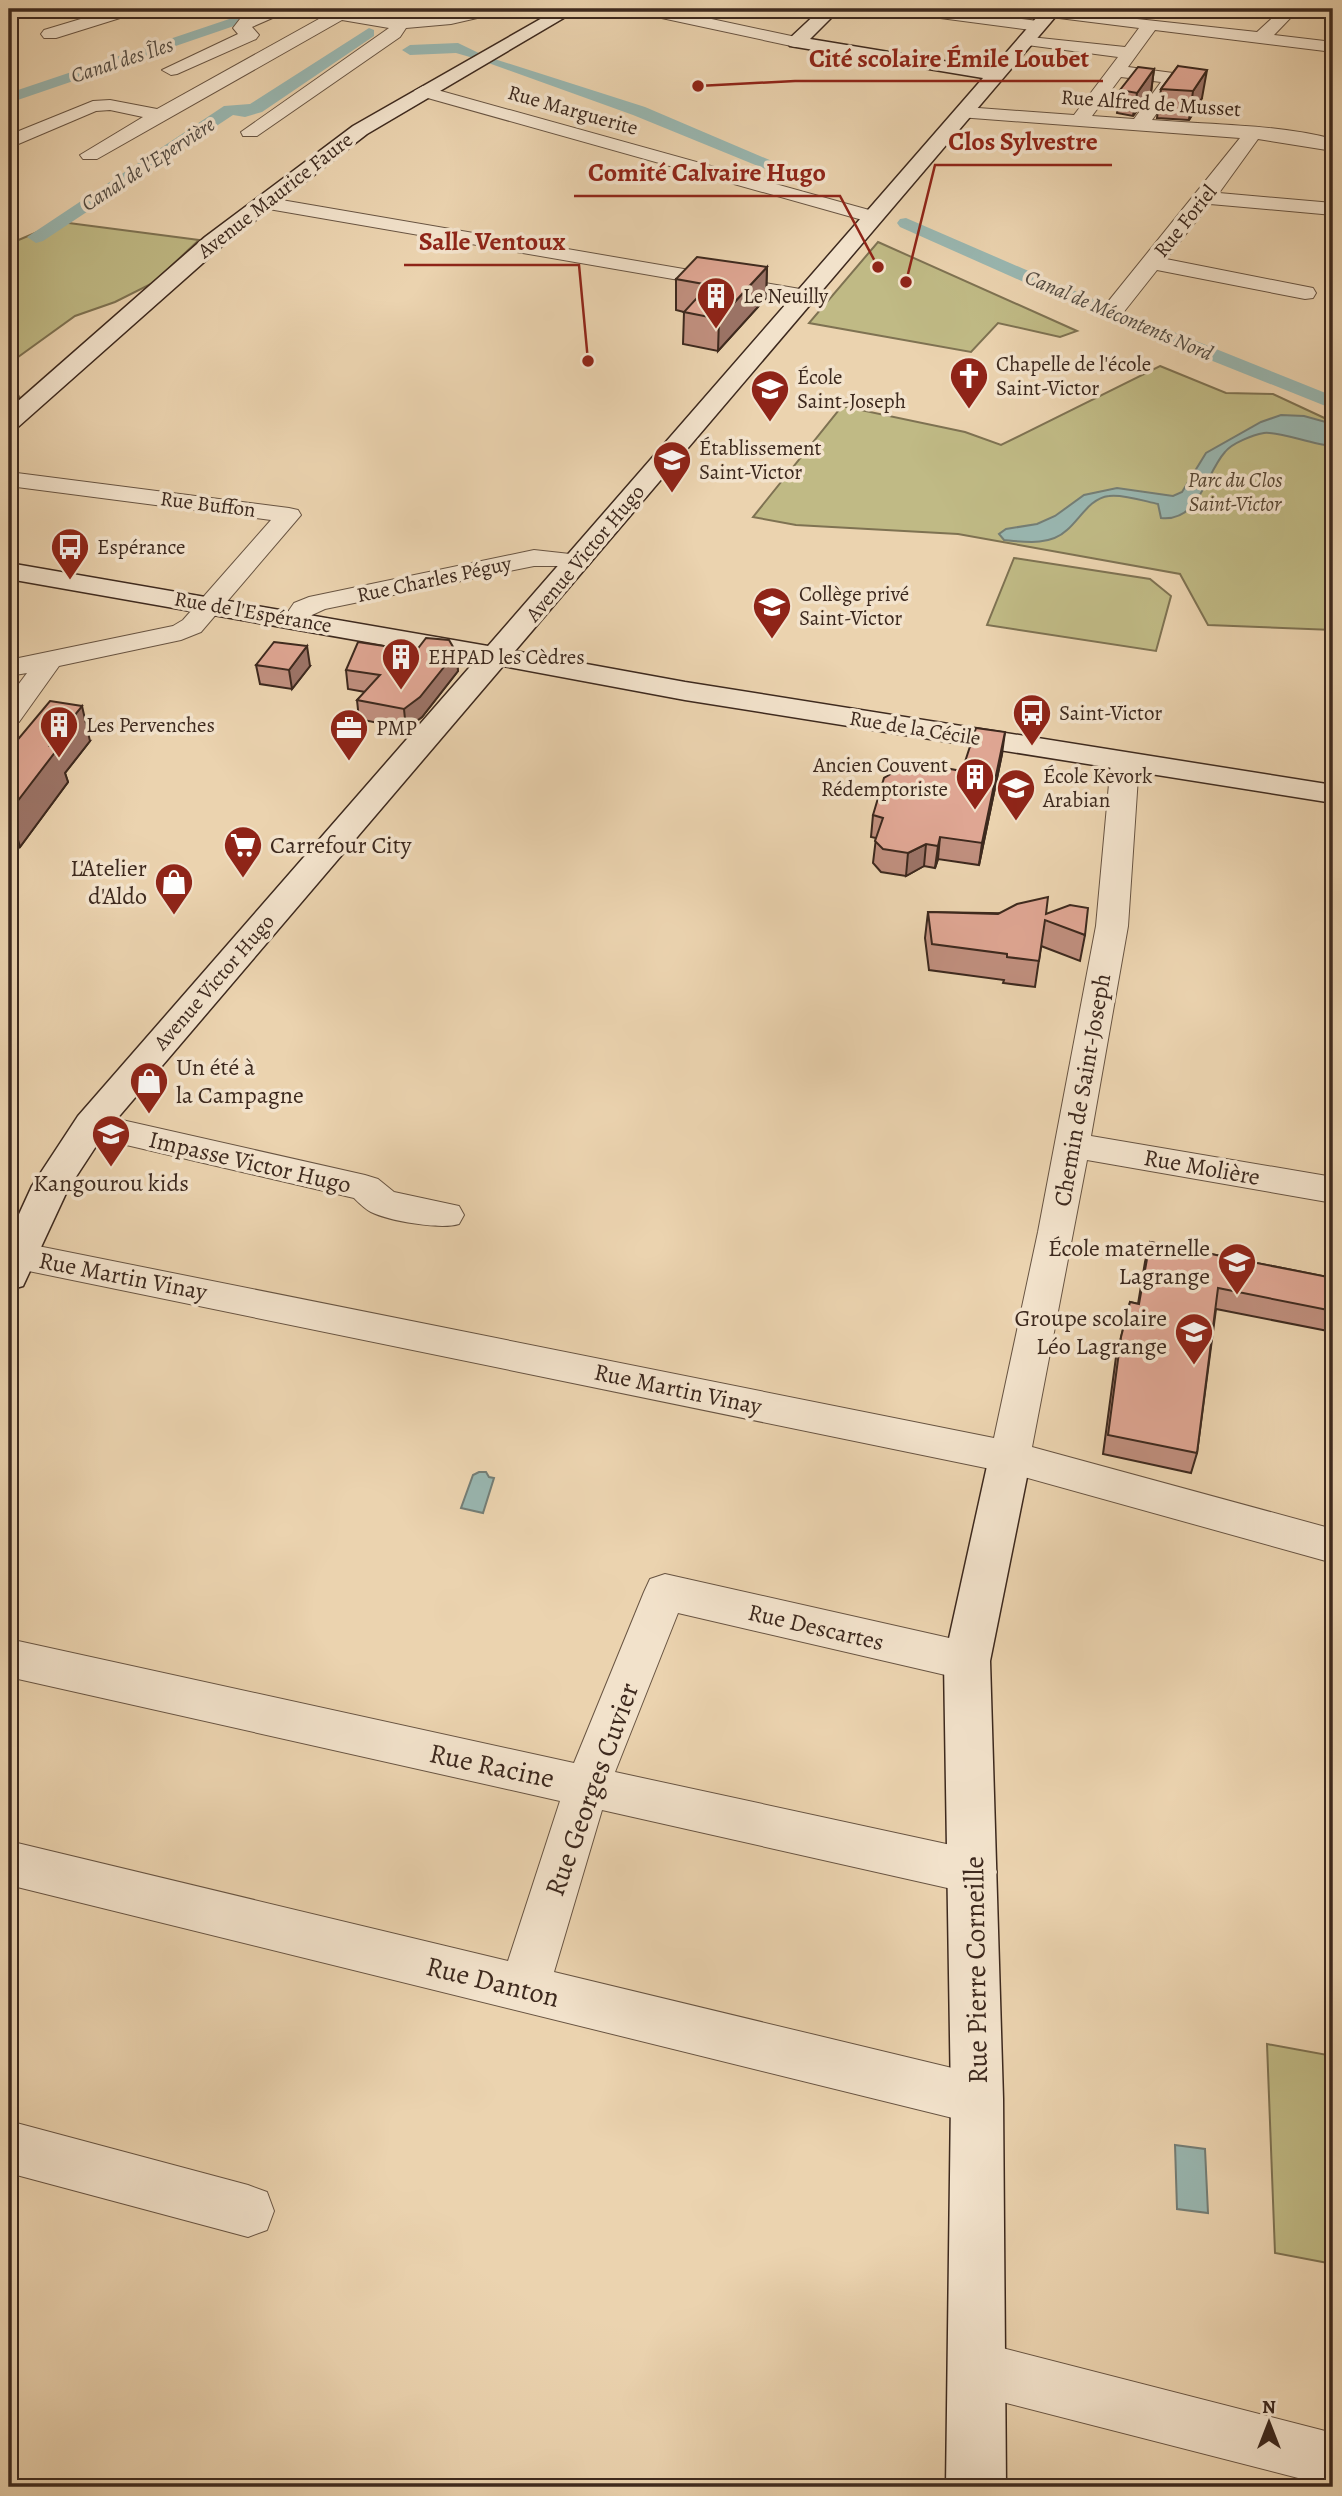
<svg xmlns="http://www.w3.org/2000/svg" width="1342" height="2496" font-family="Alegreya,serif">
<rect width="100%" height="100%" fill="#ebd3af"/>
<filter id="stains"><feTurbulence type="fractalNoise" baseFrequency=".00286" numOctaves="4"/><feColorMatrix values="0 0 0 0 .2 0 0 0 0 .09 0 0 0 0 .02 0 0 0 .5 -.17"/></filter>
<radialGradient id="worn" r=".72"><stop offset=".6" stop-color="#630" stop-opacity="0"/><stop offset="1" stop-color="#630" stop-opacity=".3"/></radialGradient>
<path fill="#c0ba85" stroke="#7e7252" stroke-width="2" d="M342,9H477C431,21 388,25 342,9Z
M61,222L199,240L153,283L115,302L75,316L14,360L11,384L22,401L9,413V244Z
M878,242L1077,331L1060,337L998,323L971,352L809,323Z
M1160,366L1226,393L1273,394L1333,422V630L1208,625L1180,574L958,534L796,525L753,517L842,406L965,432L1001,445Z
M1014,558L1150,579L1171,596L1156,651L987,625Z
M1267,2044L1333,2056V2264L1275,2253Z"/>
<path fill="#99b7b1" stroke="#747e76" stroke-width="2" d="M1281,415L1304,416L1333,424V446C1311,445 1281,431 1264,433C1253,435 1232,443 1225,452C1205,474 1200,522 1161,518L1158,504C1144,501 1123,494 1109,496C1090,498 1080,519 1067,530C1050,546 1025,542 1004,540L999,534L1006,529L1037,524L1055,516L1084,495L1117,488L1173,496L1182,492L1206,453L1261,422Z
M479,1472H486L489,1477L494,1478L483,1513L461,1508L473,1475Z
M1175,2145L1205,2149L1208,2213L1177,2209Z"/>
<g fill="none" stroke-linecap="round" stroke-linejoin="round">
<path fill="#99b7b1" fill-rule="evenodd" d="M259,9H284L9,103V93Z
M398,9H415L399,22H389L386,19Z
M369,28L374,30V36L262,112L245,117L233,115L43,241L36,243L27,237L224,106L250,104Z
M458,43L485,56L645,107L800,173L797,177H785L633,115L480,60L456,53L410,55L402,50L410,45Z
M906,218L1114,308L1333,396V409L1100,316L900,227L897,223L900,219Z"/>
<g stroke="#685442" stroke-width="2">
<path id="street" d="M114,9H138L136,13L56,38H44L41,34L44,30Z
M270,9H293L252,27L259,35L256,39L177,74L171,75L162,70L238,34L233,28L240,19Z
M317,9L409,18L474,9H501L499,13L451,24L406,28L400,37L257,136H243L241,132L389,28L342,20L97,159H83L80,155L143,117L110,110L96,111L9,148V135L93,101L110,100L157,109L326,15Z
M635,9H665L796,37L805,42L796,47L643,14Z
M902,9H946L1038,21L1046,26L1038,31L910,14Z
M1045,9L1257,32L1282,9H1299L1274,35L1333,42V52L1155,30L1128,67L1173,73L1182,78L1152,120C1212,125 1275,124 1333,139V151L1258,139L1219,193L1333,203V215L1210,204L1166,259L1313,288L1316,293L1313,298L1305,299L1157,270L1123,313H1107L1104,308L1107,303L1240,138L959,117L956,113L959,109L965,107L1074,115L1118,57L1027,45L1018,40L1021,36L1125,47L1139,28L1051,17L1045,16ZM1121,77L1161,82L1134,119L1092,116Z
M423,86L880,213L883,217L873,223L866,221L417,95L414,91Z
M264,197L806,290L817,296L806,302L257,207L254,203L257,199Z
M9,472L289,508L298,510L301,515L201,632L181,640L59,666L19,722L9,724V697L27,673L9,676V660L173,626L183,620L271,520L9,486Z
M534,550L588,556L592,561L588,566H534L325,609L312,615L305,625H287L283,619L294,603L309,597Z
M1125,753L1135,756L1139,762L1128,926L1091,1136L1333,1177V1203L1087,1160L1032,1447L1333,1529V1563L1010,1473L9,1267V1245L18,1242L994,1438L1038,1232L1096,926L1111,762L1115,756Z
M91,1113L365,1175L378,1179L394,1192L459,1206L464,1215L459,1224C441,1230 389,1221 371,1212C365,1209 359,1203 354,1198L79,1134L74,1125L79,1116Z
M665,1574L967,1642L982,1648L989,1661L982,1674L967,1680L678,1613L615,1772L974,1850L991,1857L997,1872L991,1887L974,1894L602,1810L554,1972L977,2074L995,2081L1002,2099L995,2117L977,2124L9,1885V1841L508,1961L560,1801L9,1677V1639L574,1763L644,1592L650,1579Z
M9,2121L248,2185L267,2192L274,2211L267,2230L248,2237L9,2173Z
M975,2341L1333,2433V2487L975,2395L956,2387L948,2368L956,2349Z"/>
</g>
<g stroke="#3d291e" stroke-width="3">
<path id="secondary" d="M558,9H579L367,134L221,247L18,427L9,429V409L205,237L353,126Z
M821,9H840L810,39L992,69L1044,9H1062L515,651L685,682L1333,785V803L685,700L503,666L104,1134L68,1189L23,1286L9,1290V1236L32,1186L78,1116L475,661L9,579V563L488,646L983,78L790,46L787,42L790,38Z
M1010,1440L1025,1445L1031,1457L990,1661L1003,2099L1006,2487H946L951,2099L944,1661L989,1457L995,1445Z"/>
</g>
<use href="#street" fill="#f2e2cb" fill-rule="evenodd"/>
<use href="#secondary" fill="#f2e2cb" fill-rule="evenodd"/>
</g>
<path fill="#c08f7e" stroke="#3d291e" stroke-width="2" d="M1178,66L1202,98L1189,120L1157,118L1161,89Z
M1154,69L1151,92L1133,116L1117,113L1120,90Z
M767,267L766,298L718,351L683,344L684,312L676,310V279Z
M416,651L456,652L458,671L422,717L406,729L359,719L357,700L365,692L348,689L346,670Z
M256,665L310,666L292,689L260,684Z
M90,741L65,773L68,782L20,847L9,845V750Z
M1002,754L979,865L938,859L935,868L924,866L906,876L881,872L873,863L876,838L871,837L873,815L962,771Z
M928,912L1046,914L1085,935L1080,961L1041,946L1035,987L1003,983L1004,980L929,970L925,938Z
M1150,1242L1333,1278V1332L1216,1309L1197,1453L1191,1473L1103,1454L1116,1357L1130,1302L1138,1304L1145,1262Z"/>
<path fill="#9c7467" stroke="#3d291e" stroke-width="2" d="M1154,69L1151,92L1133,116L1137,93Z
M1207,70L1202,98L1189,120L1193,91Z
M767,267L766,298L718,351L719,319Z
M307,646L310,666L292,689L289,670Z
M456,652L458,671L422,717L406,729L404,709Z
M82,706L90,741L65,773L68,782L20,847L10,811L50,746Z
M1005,732L1002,754L979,865L982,843Z
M940,837L938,859L935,868L938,846Z
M926,844L924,866L906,876L908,853Z"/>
<path fill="#dfa693" stroke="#3d291e" stroke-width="2" d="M1178,66L1207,70L1193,91L1161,89Z
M1138,67L1154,69L1137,93L1120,90Z
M697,257L767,267L719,319L684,312L709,285L676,279Z
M426,638L449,640L456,652L420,697L404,709L357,700L380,675L346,670L358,642L416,651Z
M274,642L307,646L289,670L256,665Z
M50,701L82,706L50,746L59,747L10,811H9V750Z
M976,728L1005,732L982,843L940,837L938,846L926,844L908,853L883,849L875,841L883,818L873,815L884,778L911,762L962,771Z
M1048,897L1046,914L1070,905L1088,908L1085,935L1045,920L1039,961L1007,957V954L932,944L928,912L998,914L1017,904Z
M1150,1242L1333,1278V1311L1218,1288L1197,1453L1108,1435L1121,1337L1130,1302L1139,1304Z"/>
<defs>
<g id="building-pin" transform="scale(2.0125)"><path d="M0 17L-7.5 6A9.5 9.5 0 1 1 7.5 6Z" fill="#8f2418" stroke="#f2e2cb"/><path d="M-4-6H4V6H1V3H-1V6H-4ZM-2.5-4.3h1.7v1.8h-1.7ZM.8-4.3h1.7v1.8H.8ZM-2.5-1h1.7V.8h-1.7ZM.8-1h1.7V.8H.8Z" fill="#fff"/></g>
<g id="church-pin" transform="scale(2.0125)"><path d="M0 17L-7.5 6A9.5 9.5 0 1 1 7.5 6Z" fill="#8f2418" stroke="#f2e2cb"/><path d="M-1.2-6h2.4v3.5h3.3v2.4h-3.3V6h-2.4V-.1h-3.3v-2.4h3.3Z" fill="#fff"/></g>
<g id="school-pin" transform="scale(2.0125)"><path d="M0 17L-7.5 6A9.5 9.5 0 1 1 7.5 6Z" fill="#8f2418" stroke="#f2e2cb"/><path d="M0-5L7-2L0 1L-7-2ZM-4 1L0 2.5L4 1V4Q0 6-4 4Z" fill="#fff"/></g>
<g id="bus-pin" transform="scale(2.0125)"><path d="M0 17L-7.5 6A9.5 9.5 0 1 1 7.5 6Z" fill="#8f2418" stroke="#f2e2cb"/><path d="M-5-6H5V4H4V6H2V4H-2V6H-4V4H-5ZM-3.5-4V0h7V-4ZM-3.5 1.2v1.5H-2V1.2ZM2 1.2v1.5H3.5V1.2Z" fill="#fff"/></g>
<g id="office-pin" transform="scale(2.0125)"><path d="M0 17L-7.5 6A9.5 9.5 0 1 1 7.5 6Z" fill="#8f2418" stroke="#f2e2cb"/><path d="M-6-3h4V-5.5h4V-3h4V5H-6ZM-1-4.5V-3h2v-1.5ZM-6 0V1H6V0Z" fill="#fff"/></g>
<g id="supermarket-pin" transform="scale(2.0125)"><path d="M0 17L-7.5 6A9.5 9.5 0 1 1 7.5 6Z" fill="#8f2418" stroke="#f2e2cb"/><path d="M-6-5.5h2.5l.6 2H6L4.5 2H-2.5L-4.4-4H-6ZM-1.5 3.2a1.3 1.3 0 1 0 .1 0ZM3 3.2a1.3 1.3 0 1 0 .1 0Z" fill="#fff"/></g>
<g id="shop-pin" transform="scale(2.0125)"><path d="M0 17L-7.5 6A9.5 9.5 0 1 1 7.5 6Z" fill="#8f2418" stroke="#f2e2cb"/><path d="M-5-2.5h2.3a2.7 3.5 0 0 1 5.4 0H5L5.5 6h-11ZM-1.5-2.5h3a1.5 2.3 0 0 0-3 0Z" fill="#fff"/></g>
</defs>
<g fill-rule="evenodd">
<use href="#building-pin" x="716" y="296"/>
<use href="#church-pin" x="969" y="376"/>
<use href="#school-pin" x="770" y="389"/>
<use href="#school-pin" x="672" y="460"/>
<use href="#bus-pin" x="70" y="547"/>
<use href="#school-pin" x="772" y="606"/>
<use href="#building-pin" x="401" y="657"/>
<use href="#bus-pin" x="1032" y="713"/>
<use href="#building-pin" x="59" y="725"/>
<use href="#office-pin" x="349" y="728"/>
<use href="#building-pin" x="975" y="777"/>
<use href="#school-pin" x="1016" y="788"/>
<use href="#supermarket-pin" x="243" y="845"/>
<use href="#shop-pin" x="174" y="882"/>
<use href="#shop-pin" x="149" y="1081"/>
<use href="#school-pin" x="111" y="1134"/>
<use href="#school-pin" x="1237" y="1262"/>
<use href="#school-pin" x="1194" y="1332"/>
</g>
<g text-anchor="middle" stroke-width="7" stroke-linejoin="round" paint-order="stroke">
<g font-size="21" font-style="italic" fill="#544c43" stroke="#f2e2cb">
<text transform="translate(122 60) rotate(-18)" y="7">Canal des Îles</text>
<text transform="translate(148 164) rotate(-33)" y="7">Canal de l'Epervière</text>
<text transform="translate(1119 315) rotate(23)" y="7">Canal de Mécontents Nord</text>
</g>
<g font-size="21" fill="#3d291e" stroke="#f2e2cb">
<text transform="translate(1151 103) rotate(4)" y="7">Rue Alfred de Musset</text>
<text transform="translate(573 110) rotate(16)" y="7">Rue Marguerite</text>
<text transform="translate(275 195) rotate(-38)" y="7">Avenue Maurice Faure</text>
<text transform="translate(1185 221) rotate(-51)" y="7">Rue Foriel</text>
<text transform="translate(208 504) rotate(7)" y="7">Rue Buffon</text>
<text transform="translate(585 553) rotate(-50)" y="7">Avenue Victor Hugo</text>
<text transform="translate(434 579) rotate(-12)" y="7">Rue Charles Péguy</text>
<text transform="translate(253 612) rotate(10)" y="7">Rue de l'Espérance</text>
<text transform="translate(915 728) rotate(9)" y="7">Rue de la Cécile</text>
<text transform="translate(214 982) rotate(-49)" y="7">Avenue Victor Hugo</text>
</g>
<g font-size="21" fill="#3d291e" stroke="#f2e2cb" text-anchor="start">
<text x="743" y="303">Le Neuilly</text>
<text x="996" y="371">Chapelle de l'école<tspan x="996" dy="24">Saint-Victor</tspan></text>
<text x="797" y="384">École<tspan x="797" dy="24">Saint-Joseph</tspan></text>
<text x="699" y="455">Établissement<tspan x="699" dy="24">Saint-Victor</tspan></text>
<text x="97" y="554">Espérance</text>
<text x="799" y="601">Collège privé<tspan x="799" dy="24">Saint-Victor</tspan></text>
<text x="428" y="664">EHPAD les Cèdres</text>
<text x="1059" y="720">Saint-Victor</text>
<text x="86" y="732">Les Pervenches</text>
<text x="376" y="735">PMP</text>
<text x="948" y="772" text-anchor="end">Ancien Couvent<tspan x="948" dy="24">Rédemptoriste</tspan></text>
<text x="1043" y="783">École Kevork<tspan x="1043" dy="24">Arabian</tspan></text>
</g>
<g font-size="21" font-style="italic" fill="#574633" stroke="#f2e2cb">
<text x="1235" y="487">Parc du Clos<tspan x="1235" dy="24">Saint-Victor</tspan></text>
</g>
<g font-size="24" fill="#3d291e" stroke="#f2e2cb" text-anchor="end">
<text x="270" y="853" text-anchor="start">Carrefour City</text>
<text x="147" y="876">L'Atelier<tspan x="147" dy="28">d'Aldo</tspan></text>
<text x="176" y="1075" text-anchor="start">Un été à<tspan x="176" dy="28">la Campagne</tspan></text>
<text x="111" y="1191" text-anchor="middle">Kangourou kids</text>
<text x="1210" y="1256">École maternelle<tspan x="1210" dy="28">Lagrange</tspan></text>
<text x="1167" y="1326">Groupe scolaire<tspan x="1167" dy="28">Léo Lagrange</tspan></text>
</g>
<g font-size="24" fill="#3d291e" stroke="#f2e2cb">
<text transform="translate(1082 1090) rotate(-80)" y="8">Chemin de Saint-Joseph</text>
<text transform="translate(250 1162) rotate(13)" y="8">Impasse Victor Hugo</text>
<text transform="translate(1202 1167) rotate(10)" y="8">Rue Molière</text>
<text transform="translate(123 1276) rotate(11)" y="8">Rue Martin Vinay</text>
<text transform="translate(678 1389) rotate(12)" y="8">Rue Martin Vinay</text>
<text transform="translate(816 1627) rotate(13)" y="8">Rue Descartes</text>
</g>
<g font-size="28" fill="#3d291e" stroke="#f2e2cb">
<text transform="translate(492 1765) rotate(12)" y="10">Rue Racine</text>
<text transform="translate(591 1789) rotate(-70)" y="10">Rue Georges Cuvier</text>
<text transform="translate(975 1970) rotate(-91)" y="10">Rue Pierre Corneille</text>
<text transform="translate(493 1981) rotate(14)" y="10">Rue Danton</text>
</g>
</g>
<path fill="none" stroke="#8f2418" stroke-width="2.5" d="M698 86L795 81H1103M906 282L935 165H1112M878 267L840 196H574M588 361L579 265H404"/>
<g fill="#8f2418" stroke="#f2e2cb" stroke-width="2.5">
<circle cx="698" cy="86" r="7"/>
<circle cx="906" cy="282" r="7"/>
<circle cx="878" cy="267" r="7"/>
<circle cx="588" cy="361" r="7"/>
</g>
<g font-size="26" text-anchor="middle" font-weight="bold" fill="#8f2418" stroke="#f2e2cb" stroke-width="7" stroke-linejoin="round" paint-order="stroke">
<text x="949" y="67">Cité scolaire Émile Loubet</text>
<text x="1023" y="150">Clos Sylvestre</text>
<text x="707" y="181">Comité Calvaire Hugo</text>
<text x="492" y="250">Salle Ventoux</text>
</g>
<rect width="1342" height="2496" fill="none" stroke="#ebd3af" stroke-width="35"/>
<rect x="10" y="10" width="1321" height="2475" fill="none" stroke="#3d291e" stroke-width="3.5"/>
<rect x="18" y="18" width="1307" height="2461" fill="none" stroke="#3d291e" stroke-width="2"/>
<g transform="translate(1269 2423)" stroke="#f2e2cb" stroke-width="5" paint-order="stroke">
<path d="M0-5L12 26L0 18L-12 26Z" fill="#3d291e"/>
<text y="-10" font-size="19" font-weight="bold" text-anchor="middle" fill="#3d291e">N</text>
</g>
<rect width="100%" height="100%" filter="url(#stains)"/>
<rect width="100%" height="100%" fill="url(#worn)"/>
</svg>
